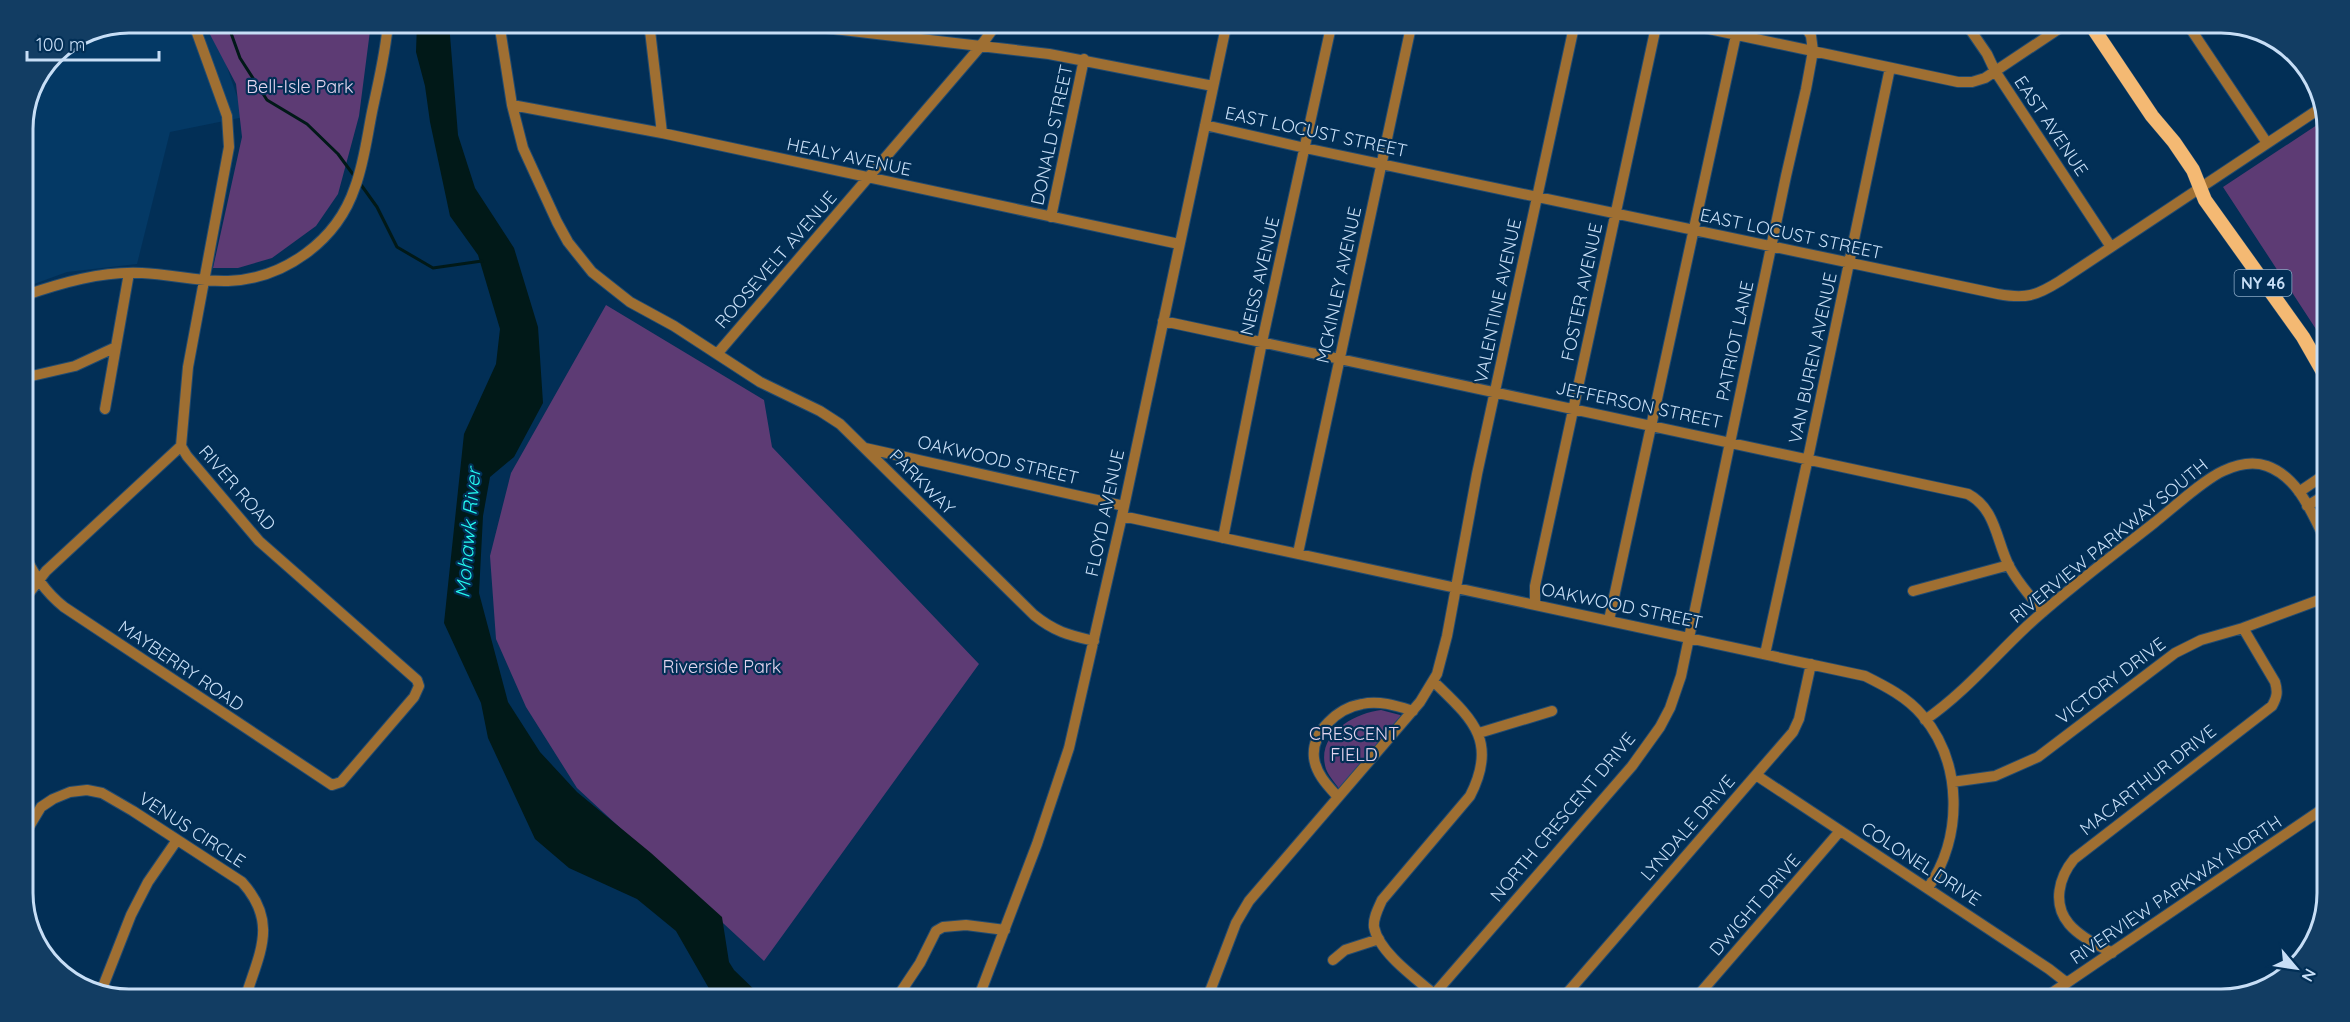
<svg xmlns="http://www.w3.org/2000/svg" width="2350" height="1022" font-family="Quicksand,sans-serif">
<rect width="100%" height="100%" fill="#022f56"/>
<path fill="#043965" d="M129,22L212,23L244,117L170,132L137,264L67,272L23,288V122L54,53L88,30Z"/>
<path fill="#5d3b74" d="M204,23H371L359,116L338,194L316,226L272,258L238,268H213L242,137L236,84Z
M2326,119L2327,122V346L2223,187Z
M606,305L764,400L772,447L979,664L764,961L577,788L526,707L496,639L490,556L511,473Z
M1381,710L1400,715L1405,719L1342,793C1337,785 1329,777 1326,769C1315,735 1354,713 1381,710Z"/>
<path fill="#011918" d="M417,23H449L458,135L475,188L514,248L538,327L543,403L514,457L490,477L483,516L479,593L508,702L540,752L577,792L651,853L722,917L729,962L734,970L764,999H715L676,931L637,899L569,868L535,839L488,738L481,703L444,623L464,434L496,364L500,329L478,255L450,216L430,122L425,86L416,52Z"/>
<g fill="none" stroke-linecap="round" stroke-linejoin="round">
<path stroke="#011918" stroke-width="3" d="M227,22L240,58L267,100L307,124L338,154L355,177
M359,182L377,207L397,247L433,268L482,261"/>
<g stroke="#224b70" stroke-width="12">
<path id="minor" d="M499,22L512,105L523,148L557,222L568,242L592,272L630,302L674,326L760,382L820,411L840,424L1034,615C1055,632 1069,635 1094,641
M649,22L662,133
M774,22L1049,54L1213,86
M1676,22L1958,82H1972L1985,78L2069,22
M1965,22L1987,54L1995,71L2111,247
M2186,22L2267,143
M512,105L662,133L1179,244
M1205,125L1305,148L1998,294C2026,299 2036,296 2060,281L2322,107
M1051,217L1084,59
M23,296C61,283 101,271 142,273C171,274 199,282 228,281C284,279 337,241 355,187C364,163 367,137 372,112C378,83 386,52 388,22
M1163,321L1968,494C1996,509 1996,540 2009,566C2018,583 2031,597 2043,612
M717,354L980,47L998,22
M23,378L75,366L116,347
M105,409L129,273
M865,448L1124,506
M2299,492L2327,473
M2307,506L2327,494
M1122,516L1865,676C1885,686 1907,697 1922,715C1963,763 1963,837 1928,888
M1223,538L1262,342L1332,22
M23,550C32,573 44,591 64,607L332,785L341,782L414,697L419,686L417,680L259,541L187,456L181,446L188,367L229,147L227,116L193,22
M1298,553L1412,22
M1913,591L2009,565
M23,601L46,571L181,446
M1535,604V586L1657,22
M1609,620L1736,35
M1765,654L1808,458L1890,68
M1433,681C1471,718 1499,740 1470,796L1382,900C1378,909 1373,918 1374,927C1379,954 1421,982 1440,999
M1925,720C1964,693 1992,659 2026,627C2066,590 2111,557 2154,523C2172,509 2203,480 2223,471C2236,465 2253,461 2267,466C2300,478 2312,515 2327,543
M1479,733L1552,711
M1756,775L2049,969L2067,983
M1952,782L1995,776L2038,757L2175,653L2201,640L2243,628L2327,597
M1338,797C1328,786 1316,774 1314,758C1311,732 1338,708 1362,704C1379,700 1397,706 1413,711
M23,837L41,807L53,799L70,792L87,790L102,793L133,811L242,882C279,923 259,953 245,999
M2112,953C2098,945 2080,937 2069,924C2052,904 2059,877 2074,859L2272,706C2277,697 2278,692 2275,682L2243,628
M1333,960L1345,950L1379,939
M100,994L131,915L148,882L177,840
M896,999L920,963L936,931L943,927L966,925L1005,930
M978,999L1037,844L1069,748L1122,516L1227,22
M1207,999L1236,923L1249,901L1420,702L1437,674L1447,636L1477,474L1575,22
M1430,999L1632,766L1660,727L1670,708L1681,676L1786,176L1806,89L1813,51L1811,36L1803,22
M1562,999L1793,732L1799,719L1811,664
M1695,999L1840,831
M1839,999L1861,995L1882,999
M2043,999L2327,806"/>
</g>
<g stroke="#224b70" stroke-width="15">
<path id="major" d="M2089,22L2152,116L2174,142L2193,170L2205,200L2303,337L2327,379"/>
</g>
<use href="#minor" stroke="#9f6f32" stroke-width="10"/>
<use href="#major" stroke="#f4b973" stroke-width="14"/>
</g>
<g text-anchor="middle" stroke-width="4.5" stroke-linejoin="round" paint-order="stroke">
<rect fill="#022f56" stroke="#8caac6" stroke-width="1.5" x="2234.5" y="270" width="57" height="26" rx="4.5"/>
<g font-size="16" font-weight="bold" fill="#c7def6">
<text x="2263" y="289">NY 46</text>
</g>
<g font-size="18" fill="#e2d4ee" stroke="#022f56">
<text x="300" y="93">Bell-Isle Park</text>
<text x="722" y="673">Riverside Park</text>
<text x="1354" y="740">CRESCENT<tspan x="1354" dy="21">FIELD</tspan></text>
</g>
<g font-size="18" fill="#c7def6" stroke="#022f56">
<text transform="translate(2051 126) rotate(56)" y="6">EAST AVENUE</text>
<text transform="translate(1316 132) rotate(12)" y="6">EAST LOCUST STREET</text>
<text transform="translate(1052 135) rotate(-78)" y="6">DONALD STREET</text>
<text transform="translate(849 157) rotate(12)" y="6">HEALY AVENUE</text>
<text transform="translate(1791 234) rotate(12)" y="6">EAST LOCUST STREET</text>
<text transform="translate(776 260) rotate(-49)" y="6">ROOSEVELT AVENUE</text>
<text transform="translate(1260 276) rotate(-77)" y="6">NEISS AVENUE</text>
<text transform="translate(1339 285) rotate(-78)" y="6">MCKINLEY AVENUE</text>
<text transform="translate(1582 292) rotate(-78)" y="6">FOSTER AVENUE</text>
<text transform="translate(1498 301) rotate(-78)" y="6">VALENTINE AVENUE</text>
<text transform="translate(1735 341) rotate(-78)" y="6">PATRIOT LANE</text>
<text transform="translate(1813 358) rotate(-78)" y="6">VAN BUREN AVENUE</text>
<text transform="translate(1639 405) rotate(12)" y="6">JEFFERSON STREET</text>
<text transform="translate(998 460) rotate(13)" y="6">OAKWOOD STREET</text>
<text transform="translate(922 482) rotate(45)" y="6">PARKWAY</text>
<text transform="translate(237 488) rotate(49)" y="6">RIVER ROAD</text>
<text transform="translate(1105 513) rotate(-78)" y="6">FLOYD AVENUE</text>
<text transform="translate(2109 541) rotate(-39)" y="6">RIVERVIEW PARKWAY SOUTH</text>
<text transform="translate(1622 606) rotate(12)" y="6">OAKWOOD STREET</text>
<text transform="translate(181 666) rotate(34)" y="6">MAYBERRY ROAD</text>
<text transform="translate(2111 681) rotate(-37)" y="6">VICTORY DRIVE</text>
<text transform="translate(2148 780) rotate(-38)" y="6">MACARTHUR DRIVE</text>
<text transform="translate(1563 817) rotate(-50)" y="6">NORTH CRESCENT DRIVE</text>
<text transform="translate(1688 828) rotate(-49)" y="6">LYNDALE DRIVE</text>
<text transform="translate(192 830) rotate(33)" y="6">VENUS CIRCLE</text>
<text transform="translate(1921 864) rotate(33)" y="6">COLONEL DRIVE</text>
<text transform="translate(2176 890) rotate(-34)" y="6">RIVERVIEW PARKWAY NORTH</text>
<text transform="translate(1755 905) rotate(-49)" y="6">DWIGHT DRIVE</text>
</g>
<g font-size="20" font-style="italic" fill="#24faf1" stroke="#022f56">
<text transform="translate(468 533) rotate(-85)" y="7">Mohawk River</text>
</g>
</g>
<path d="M0 0H2350V1022H0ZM129 33H2221A96 96 0 0 1 2317 129V893A96 96 0 0 1 2221 989H129A96 96 0 0 1 33 893V129A96 96 0 0 1 129 33Z" fill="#123d63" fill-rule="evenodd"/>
<path fill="none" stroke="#c7def6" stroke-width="3" d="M129 33H2221A96 96 0 0 1 2317 129V893A96 96 0 0 1 2221 989H129A96 96 0 0 1 33 893V129A96 96 0 0 1 129 33Z"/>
<g transform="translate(2296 968) rotate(119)" stroke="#022f56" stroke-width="4.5" paint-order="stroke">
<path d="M0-4.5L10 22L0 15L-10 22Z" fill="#c7def6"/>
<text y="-9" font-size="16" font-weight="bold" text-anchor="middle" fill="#c7def6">N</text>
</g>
<path d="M27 51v9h132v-9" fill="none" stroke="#c7def6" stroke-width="3"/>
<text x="36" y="51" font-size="18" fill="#c7def6" stroke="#022f56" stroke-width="4.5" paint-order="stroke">100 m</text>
</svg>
